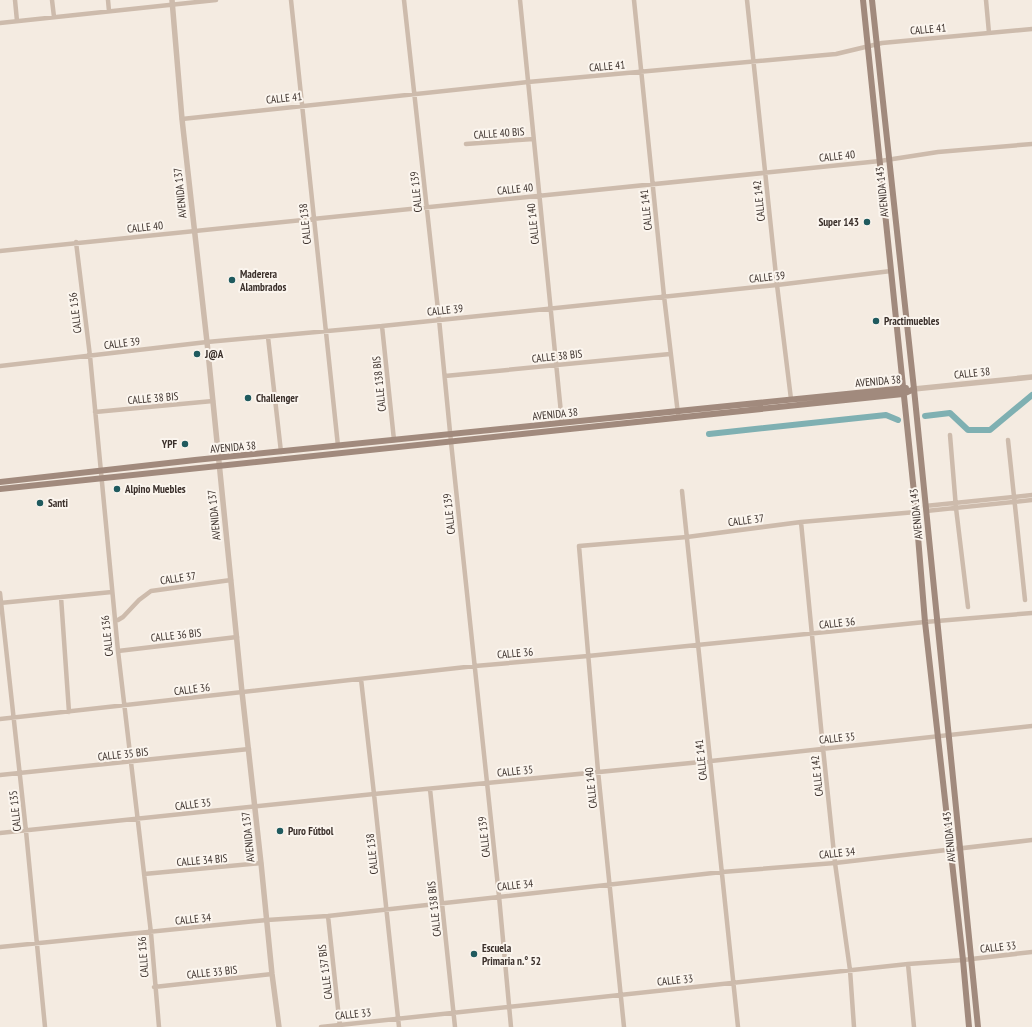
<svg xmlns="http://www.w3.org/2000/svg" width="1032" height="1027" font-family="'PT Sans Narrow',sans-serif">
<rect width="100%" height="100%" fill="#f4ebe1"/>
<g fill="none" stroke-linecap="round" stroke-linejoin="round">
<path stroke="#7fb0b2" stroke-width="6" d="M925,416L950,413L968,430H990L1032,395
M709,434L886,415L898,420"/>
<path stroke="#cdbbac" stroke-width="4.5" d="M15,0L17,21
M52,0L54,17
M108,0L109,11
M291,0L338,446
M404,0L439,319L451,442L499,896L511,1027
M520,0L562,423
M634,0L664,296L678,414
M747,0L777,285L791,399
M986,0L989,33
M0,23L216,0
M182,119L528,82L836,54L882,43L1032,29
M466,144L533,139
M76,242L90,356L118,651L151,933L159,1027
M0,251L880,161L938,152L1032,144
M382,326L394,440
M268,337L281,452
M0,366L207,342L382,326L777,285L891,271
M445,376L670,354
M95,412L213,401
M950,435L956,508L968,607
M1008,440L1025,600
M682,491L738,1027
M925,506L1032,495
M926,511L1032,500
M801,522L823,748L835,863L850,970L854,1027
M0,593L26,831L45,1027
M61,597L69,712
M0,603L112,592
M115,620H118L123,617L139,600L151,591L231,580
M118,651L237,637
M361,679L374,794L399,1027
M0,719L475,666L588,656L925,622L1032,613
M0,775L249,749
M430,789L455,1027
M0,833L374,794L711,761L1032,726
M144,874L261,863
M328,916L340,1027
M0,947L267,920L328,916L722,872L835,863L1032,840
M908,964L914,1027
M154,987L272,974
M321,1027L908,964L963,960L1032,952
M624,1027L598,771L579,546L687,537L801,522L916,512"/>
<path stroke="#cdbbac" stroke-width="5.5" d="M172,0L182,119L207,342L242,692L261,863L272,974L279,1027
M914,389L1032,377"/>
<path stroke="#a18a7d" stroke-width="6" d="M863,0L916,512L925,622L963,960L969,1027
M872,0L914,389L978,1027
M0,482L195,460L906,388
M0,489L903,394L914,389"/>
</g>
<g fill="#1f5a5e" stroke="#fbf5ee" stroke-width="1.5">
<circle cx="867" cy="222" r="4"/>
<circle cx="232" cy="280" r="4"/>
<circle cx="876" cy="321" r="4"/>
<circle cx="197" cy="354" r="4"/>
<circle cx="248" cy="398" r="4"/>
<circle cx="185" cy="444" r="4"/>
<circle cx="117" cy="489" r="4"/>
<circle cx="40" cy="503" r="4"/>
<circle cx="280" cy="831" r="4"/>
<circle cx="474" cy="954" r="4"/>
</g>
<g text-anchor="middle" stroke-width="4" stroke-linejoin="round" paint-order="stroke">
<g font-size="11" fill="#3b302b" stroke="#fbf5ee">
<text transform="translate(928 29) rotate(-5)" y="4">CALLE 41</text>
<text transform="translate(607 66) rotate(-5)" y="4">CALLE 41</text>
<text transform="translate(284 98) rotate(-6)" y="4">CALLE 41</text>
<text transform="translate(499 133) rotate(-4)" y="4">CALLE 40 BIS</text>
<text transform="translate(837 156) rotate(-6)" y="4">CALLE 40</text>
<text transform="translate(515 189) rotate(-6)" y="4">CALLE 40</text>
<text transform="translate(416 192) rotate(-96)" y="4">CALLE 139</text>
<text transform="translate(882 192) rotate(-96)" y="4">AVENIDA 143</text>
<text transform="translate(180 193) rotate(-96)" y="4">AVENIDA 137</text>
<text transform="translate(759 201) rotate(-96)" y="4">CALLE 142</text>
<text transform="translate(646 210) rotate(-96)" y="4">CALLE 141</text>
<text transform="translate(305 224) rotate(-96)" y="4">CALLE 138</text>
<text transform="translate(533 224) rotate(-96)" y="4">CALLE 140</text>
<text transform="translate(145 227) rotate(-6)" y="4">CALLE 40</text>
<text transform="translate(767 277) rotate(-6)" y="4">CALLE 39</text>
<text transform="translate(445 310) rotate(-6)" y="4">CALLE 39</text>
<text transform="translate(75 313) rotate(-97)" y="4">CALLE 136</text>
<text transform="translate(122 343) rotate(-7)" y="4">CALLE 39</text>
<text transform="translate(557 356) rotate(-6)" y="4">CALLE 38 BIS</text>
<text transform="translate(972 373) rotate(-6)" y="4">CALLE 38</text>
<text transform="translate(878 381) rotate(-5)" y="4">AVENIDA 38</text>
<text transform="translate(379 384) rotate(-96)" y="4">CALLE 138 BIS</text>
<text transform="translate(153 398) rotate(-5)" y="4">CALLE 38 BIS</text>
<text transform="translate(555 414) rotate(-6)" y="4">AVENIDA 38</text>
<text transform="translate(233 447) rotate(-5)" y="4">AVENIDA 38</text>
<text transform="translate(449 514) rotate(-96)" y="4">CALLE 139</text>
<text transform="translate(916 514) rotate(-96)" y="4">AVENIDA 143</text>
<text transform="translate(214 515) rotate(-96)" y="4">AVENIDA 137</text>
<text transform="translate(746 520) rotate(-7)" y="4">CALLE 37</text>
<text transform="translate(178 578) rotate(-8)" y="4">CALLE 37</text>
<text transform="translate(837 623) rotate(-6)" y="4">CALLE 36</text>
<text transform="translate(176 635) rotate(-6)" y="4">CALLE 36 BIS</text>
<text transform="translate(107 636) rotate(-96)" y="4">CALLE 136</text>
<text transform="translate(515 653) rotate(-5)" y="4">CALLE 36</text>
<text transform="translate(192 689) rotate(-7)" y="4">CALLE 36</text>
<text transform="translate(837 738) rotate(-6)" y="4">CALLE 35</text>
<text transform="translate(123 754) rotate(-6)" y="4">CALLE 35 BIS</text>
<text transform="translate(701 760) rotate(-96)" y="4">CALLE 141</text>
<text transform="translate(515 771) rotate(-6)" y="4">CALLE 35</text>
<text transform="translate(817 776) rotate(-96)" y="4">CALLE 142</text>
<text transform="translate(591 788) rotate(-96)" y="4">CALLE 140</text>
<text transform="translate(193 804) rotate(-7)" y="4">CALLE 35</text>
<text transform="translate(15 811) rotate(-96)" y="4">CALLE 135</text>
<text transform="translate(248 837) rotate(-96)" y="4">AVENIDA 137</text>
<text transform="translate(484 837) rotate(-96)" y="4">CALLE 139</text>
<text transform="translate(949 837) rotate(-96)" y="4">AVENIDA 143</text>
<text transform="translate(837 853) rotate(-6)" y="4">CALLE 34</text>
<text transform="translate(372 854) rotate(-96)" y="4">CALLE 138</text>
<text transform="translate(202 860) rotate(-5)" y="4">CALLE 34 BIS</text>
<text transform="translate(515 885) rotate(-6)" y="4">CALLE 34</text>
<text transform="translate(434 909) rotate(-96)" y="4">CALLE 138 BIS</text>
<text transform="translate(193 919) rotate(-6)" y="4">CALLE 34</text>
<text transform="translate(998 947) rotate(-6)" y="4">CALLE 33</text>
<text transform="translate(143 957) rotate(-94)" y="4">CALLE 136</text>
<text transform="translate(212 972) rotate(-6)" y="4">CALLE 33 BIS</text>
<text transform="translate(325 972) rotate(-97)" y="4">CALLE 137 BIS</text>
<text transform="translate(675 980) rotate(-6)" y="4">CALLE 33</text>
<text transform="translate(353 1014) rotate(-6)" y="4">CALLE 33</text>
</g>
<g font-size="11" font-weight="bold" fill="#3b302b" stroke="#fbf5ee" text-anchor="start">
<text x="859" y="226" text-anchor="end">Super 143</text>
<text x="240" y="278">Maderera<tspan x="240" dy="13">Alambrados</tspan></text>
<text x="884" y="325">Practimuebles</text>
<text x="205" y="358">J@A</text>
<text x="256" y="402">Challenger</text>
<text x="177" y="448" text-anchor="end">YPF</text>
<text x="125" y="493">Alpino Muebles</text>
<text x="48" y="507">Santi</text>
<text x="288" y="835">Puro Fútbol</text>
<text x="482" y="952">Escuela<tspan x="482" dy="13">Primaria n.° 52</tspan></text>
</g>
</g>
</svg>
